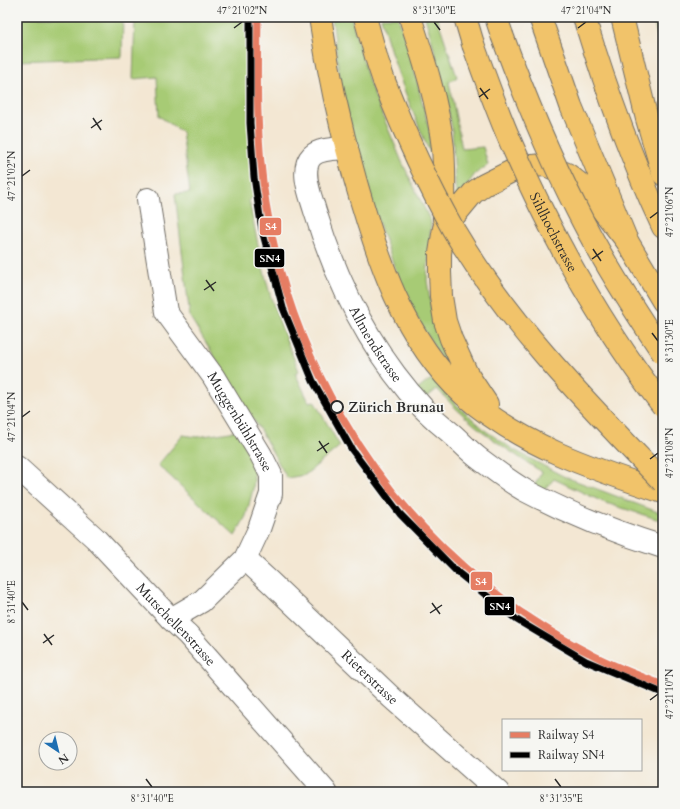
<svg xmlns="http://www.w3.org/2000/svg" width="680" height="809" font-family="Cardo,serif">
<rect width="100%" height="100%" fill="#f6f6f2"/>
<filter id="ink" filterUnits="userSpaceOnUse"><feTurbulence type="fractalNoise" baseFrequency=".025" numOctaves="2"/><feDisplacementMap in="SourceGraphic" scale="8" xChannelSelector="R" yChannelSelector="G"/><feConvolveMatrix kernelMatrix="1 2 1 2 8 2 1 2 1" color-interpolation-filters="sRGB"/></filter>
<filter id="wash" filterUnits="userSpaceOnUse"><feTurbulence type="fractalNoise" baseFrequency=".012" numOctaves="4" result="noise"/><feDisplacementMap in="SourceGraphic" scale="16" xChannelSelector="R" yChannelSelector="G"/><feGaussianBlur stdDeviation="0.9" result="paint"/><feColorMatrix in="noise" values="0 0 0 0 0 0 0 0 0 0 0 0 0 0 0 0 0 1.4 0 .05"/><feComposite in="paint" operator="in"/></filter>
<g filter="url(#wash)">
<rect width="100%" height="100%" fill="#f3e7d3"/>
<path fill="#a7cb75" stroke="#697b50" d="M17,17H123L122,57L17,61Z
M135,17H250L249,128L252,188L254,198L249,200C255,229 260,258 268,287C276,316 288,344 299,371L295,373L309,402L314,401L340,446L305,475L287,478L263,435L190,317L175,194L190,193L182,132L159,116L157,77L133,79Z
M332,17H351L370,85L402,162L431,222L427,280L433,321L446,357L442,360L406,299L377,218L342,95Z
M381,17H398L411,57L430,133V153C411,108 393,65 381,17Z
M425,17H437L457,77L449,82L462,149L483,147L488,165L475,174L457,199L456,198L452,128L439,66Z
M653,17H663V63V62Z
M433,379L457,405L486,431L514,450L563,476L663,514V521L603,502L554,479L544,490L534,486L542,472C514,454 485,436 461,413C453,406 445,397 437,389L425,399L416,391L428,381Z
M237,431L253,457L254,480L253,489L246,516L235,536L158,465L183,435L197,437Z"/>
</g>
<g filter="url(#ink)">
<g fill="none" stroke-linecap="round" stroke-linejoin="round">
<g stroke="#716d66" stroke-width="24">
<g id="minor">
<path id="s1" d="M347,148C336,149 320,148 312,156C299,169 311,197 315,211C337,283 371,352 423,408C432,417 442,426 452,434C462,443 471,453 481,460C495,470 511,483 526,491C568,513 618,533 663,547"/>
<path id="s2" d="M148,199L166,312L213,376L261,455L271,475V494L259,529L245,559L202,601L171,619"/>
<path id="s3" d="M245,559L269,581L392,698L498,792"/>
</g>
</g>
<g stroke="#716d66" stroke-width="24">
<g id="tertiary">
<path id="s4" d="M17,467L95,538L171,619L188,635L326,792"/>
</g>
</g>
<g stroke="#716d66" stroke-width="24">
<path id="primary" d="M320,17C328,72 340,126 355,179C377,257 403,339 464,395C520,445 593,469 663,492
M622,17L647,119L663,174
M487,404L467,374L451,339L445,321L441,296L440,272V253L444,228L473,193L484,185L520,167L545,165L567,174L586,189L627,241L663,301"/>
</g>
<g stroke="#716d66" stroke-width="24">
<path id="motorway" d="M365,17L377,60L384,81
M410,17C424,60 438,103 443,148C445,172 444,196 444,219
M465,17L473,44
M496,17L502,35
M540,17L571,106L627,241
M584,17C606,89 631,159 663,227"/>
</g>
<use href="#minor" stroke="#fff" stroke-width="22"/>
<use href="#tertiary" stroke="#fff" stroke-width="22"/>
<use href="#primary" stroke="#f1c36a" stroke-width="22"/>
<use href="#motorway" stroke="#f1c36a" stroke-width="22"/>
<g stroke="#716d66" stroke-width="24" stroke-linecap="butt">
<g id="motorway-bridge">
<path d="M502,35C524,95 548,153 577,210C602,260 632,307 663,353"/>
<path id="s5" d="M473,44C486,80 499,117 515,152C554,241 604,329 663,406"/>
<path d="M384,81C404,132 426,181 453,229C509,324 587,403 663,482"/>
</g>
</g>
<use href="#motorway-bridge" stroke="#f1c36a" stroke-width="22"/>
<g stroke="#f6f6f2" stroke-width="10">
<path id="rail-1" d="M258,17C257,79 256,141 266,203C289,352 369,492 487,586C499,595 511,606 524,614C545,628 567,642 589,653C613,666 639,675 663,685"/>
</g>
<g stroke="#f6f6f2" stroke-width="10">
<path id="rail-2" d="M250,17V123L254,177L262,230L283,308L313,381L352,450L400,514L456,571L517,620L586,661L660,692"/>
</g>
<use href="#rail-1" stroke="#e67d63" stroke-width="7"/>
<use href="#rail-2" stroke="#000" stroke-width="7"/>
</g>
</g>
<path fill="none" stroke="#2b2b2b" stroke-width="1.5" d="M434,22L440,30M234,28L242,22M578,28L586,22M480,88L488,99M479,97L490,89M93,118L101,130M91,128L102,120M22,176L30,170M650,218L658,212M593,249L601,261M592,259L603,251M206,280L214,291M204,290L216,282M652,333L658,341M22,417L30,411M319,441L327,453M317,451L329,443M650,459L658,453M22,602L28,610M432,603L440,614M430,613L442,605M44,634L52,645M43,643L54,635M650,700L658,694M146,779L152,787M555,779L561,787"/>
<circle fill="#f6f6f2" stroke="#2b2b2b" stroke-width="2" cx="337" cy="407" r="6"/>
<g text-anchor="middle" stroke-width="3.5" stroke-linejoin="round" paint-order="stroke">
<g font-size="14" fill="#2b2b2b" stroke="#f6f6f2">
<text dy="5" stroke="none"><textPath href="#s5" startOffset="205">Sihlhochstrasse</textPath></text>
<text dy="5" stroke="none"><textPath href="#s1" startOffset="241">Allmendstrasse</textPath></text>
<text dy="5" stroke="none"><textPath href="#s2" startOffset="247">Muggenbühlstrasse</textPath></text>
<text dy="5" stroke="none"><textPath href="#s4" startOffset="224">Mutschellenstrasse</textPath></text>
<text dy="5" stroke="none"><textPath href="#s3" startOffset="172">Rieterstrasse</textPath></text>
</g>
<g font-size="14" font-weight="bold" fill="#2b2b2b" stroke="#f6f6f2" text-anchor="start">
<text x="348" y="412">Zürich Brunau</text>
</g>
</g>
<g stroke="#f6f6f2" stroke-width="1.5">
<rect x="259" y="217" width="23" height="19" rx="4" fill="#e67d63"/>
<rect x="254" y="248" width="31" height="20" rx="4" fill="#000"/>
<rect x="470" y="571" width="23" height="20" rx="4" fill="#e67d63"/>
<rect x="484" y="596" width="31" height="20" rx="4" fill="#000"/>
</g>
<g font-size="11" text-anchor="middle" font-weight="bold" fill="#fff">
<text x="271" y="230">S4</text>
<text x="270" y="262">SN4</text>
<text x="481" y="585">S4</text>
<text x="500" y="610">SN4</text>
</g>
<rect width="680" height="809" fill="none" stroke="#f6f6f2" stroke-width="44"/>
<rect x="502" y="719" width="140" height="52" fill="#f6f6f2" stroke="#a5a5a2"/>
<rect x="510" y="732" width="20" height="6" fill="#e67d63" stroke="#a5a5a2"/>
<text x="538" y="739" font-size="12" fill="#2b2b2b">Railway S4</text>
<rect x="510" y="752" width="20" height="6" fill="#000000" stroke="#a5a5a2"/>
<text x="538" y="759" font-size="12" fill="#2b2b2b">Railway SN4</text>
<g transform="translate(58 751) rotate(145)"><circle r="19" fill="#f6f6f2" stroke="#a5a5a2"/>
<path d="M0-3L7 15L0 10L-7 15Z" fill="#1f6fb2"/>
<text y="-6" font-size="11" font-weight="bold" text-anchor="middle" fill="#2b2b2b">N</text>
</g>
<rect x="22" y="22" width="636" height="765" fill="none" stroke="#2b2b2b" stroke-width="1.5"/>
<g font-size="10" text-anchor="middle" fill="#2b2b2b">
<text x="242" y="14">47°21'02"N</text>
<text x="434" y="14">8°31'30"E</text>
<text x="586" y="14">47°21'04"N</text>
<text transform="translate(11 176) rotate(-90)" y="4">47°21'02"N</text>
<text transform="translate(669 212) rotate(-90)" y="4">47°21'06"N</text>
<text transform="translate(669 341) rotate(-90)" y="4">8°31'30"E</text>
<text transform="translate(11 417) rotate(-90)" y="4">47°21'04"N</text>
<text transform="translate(669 453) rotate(-90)" y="4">47°21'08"N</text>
<text transform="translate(11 602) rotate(-90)" y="4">8°31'40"E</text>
<text transform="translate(669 694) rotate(-90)" y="4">47°21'10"N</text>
<text x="152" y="802">8°31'40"E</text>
<text x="561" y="802">8°31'35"E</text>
</g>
</svg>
